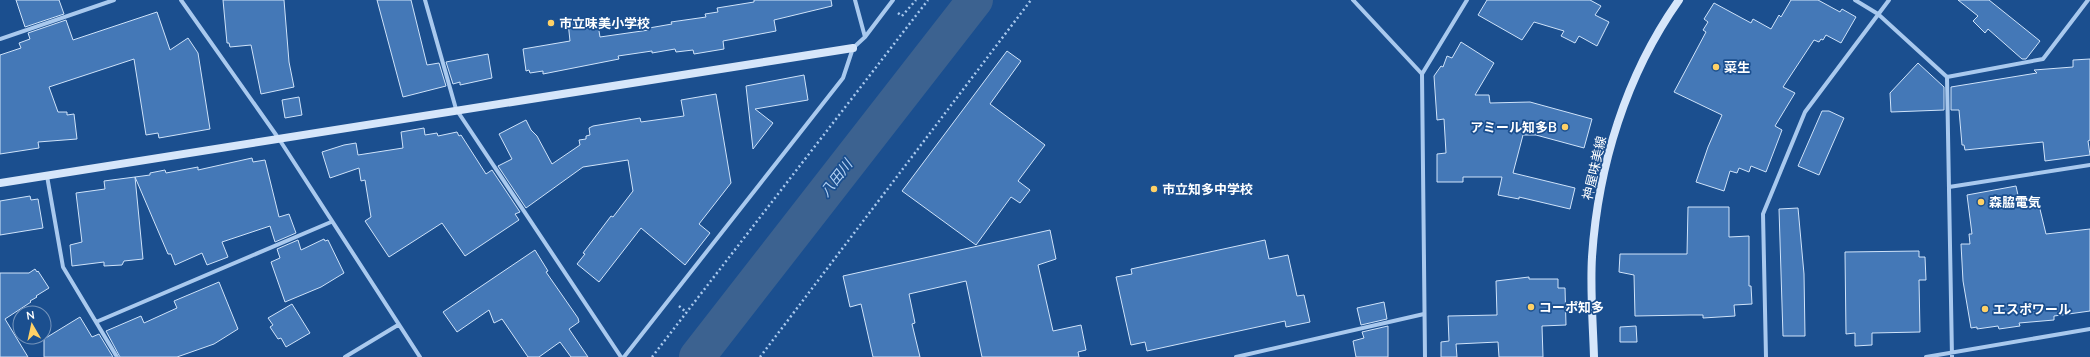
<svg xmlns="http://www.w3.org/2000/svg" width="2090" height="357" font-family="'Nunito Sans','Noto Sans JP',sans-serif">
<rect width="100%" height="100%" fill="#1b4f8f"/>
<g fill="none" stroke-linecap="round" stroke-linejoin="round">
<path stroke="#3c6290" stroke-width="36" d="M697,357L975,0"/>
</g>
<path fill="#4478b7" stroke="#cfe3fa" d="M16,0H59L64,14L25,27Z
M223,0H284L289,62L294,87L261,94L251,45L230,47L229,43H227Z
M377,0H411L427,65L439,63L446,86L403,97Z
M754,0H831L832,6L774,20L776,31L723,41L724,49L694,54L693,50L676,52L675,49L652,53V51L618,56L619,59L543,74V71L530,73L529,70L526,71L523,49L570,41L568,22L597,19L600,37L649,30V28L672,24L671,22L706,17L705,14L718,12L717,8L754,2Z
M1487,0H1590L1601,6L1595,15L1609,22L1597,46L1579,36L1575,43L1561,36L1564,31L1534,22L1522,40L1478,15Z
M1791,0H1818L1840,12L1842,9L1856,17L1841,43L1826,35L1823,40L1821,39L1819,42L1814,40L1783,87L1795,93L1775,126L1782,130L1766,172L1751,166L1749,172L1739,168L1737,173L1730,171L1724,191L1696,182L1708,147L1722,115L1674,92L1706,32L1703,30L1708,22L1704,19L1714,3L1751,23L1753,19L1771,29L1779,15L1781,17Z
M1958,0H1989L2040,41L2026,59H2022L1988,29L1985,33L1973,21L1978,16Z
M157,12L170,50L188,38L198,53L210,129L159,138L158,133L146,135L134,59L49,87L58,112H67V115L74,114L77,139L38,142L39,148L0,154V55L21,48L19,43L30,39L28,33L66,20L73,40Z
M1461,42L1494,63L1475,95H1489L1490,103L1530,102L1592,119L1584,148L1536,135H1523L1513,173L1575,188L1570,209L1519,197V199L1498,195L1502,177H1463V182H1437V154L1446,153L1444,119L1437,120L1434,76L1441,66L1443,67L1447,56L1452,58Z
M1007,51L1021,61L990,104L1045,145L1018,181L1030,190L1020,203L1011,197L976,245L902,191Z
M488,54L492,78L460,85V82L453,84L446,62Z
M2090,59V140L2088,141L2090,155L2045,161L2043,142L1965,150L1964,145H1962L1959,110H1951V87L2037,73L2034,70L2073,67V60Z
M1918,63L1944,87V110L1891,112L1890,93Z
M804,75L808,100L755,109L773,123L753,149L746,86Z
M716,94L731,183L699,224L710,233L685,265L641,228L599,282L577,264L585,254L583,253L611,216L613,217L633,191L628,160L583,167L526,208L498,166L512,159L499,134L526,120L531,130L537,136L552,164L580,145L579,140L586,139V136L590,135L589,128L593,126L640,118L641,122L684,116L681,100Z
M299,97L302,115L285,118L282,100Z
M1822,111H1829L1844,118L1819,175L1798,166Z
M424,128L425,135L437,133L438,136L457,132L459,136L461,135L486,174L492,170L520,212L515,214L519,220L465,256L442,223L389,257L365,221L371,217L365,180L361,181L359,168L330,178L322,152L344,145L356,143L358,155L403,148L401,132Z
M252,158L253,162L265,160L279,217L289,214L296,233L275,242L270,226L222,242L228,257L207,265L202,253L175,265L171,254H168L135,177L150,175V173L165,170L166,173L198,167V170Z
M135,177L143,259L124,261L122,265L104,266V262L72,266L70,245L82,242L76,193L105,189L104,181Z
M2016,186L2021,209L2039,205L2046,234L2090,229V311L2054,316V320L2019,323L2020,326L1999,329L1998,326L1977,329V327L1971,328L1963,281L1961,244H1970L1969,234H1972L1967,195Z
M30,196L31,200L38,199L43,228L0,235V201Z
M1688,207H1729V237L1749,236V286H1751L1752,304L1734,305L1735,316L1703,318V315H1690L1635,316L1634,275L1619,272L1620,254H1687Z
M1798,208L1804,274L1805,336H1783L1779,209Z
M1050,230L1056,259L1038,265L1053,331L1081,325L1086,350L1078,352L1079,357H982L966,281L909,294L915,323L912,324L920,357H873L861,304L850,307L843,276Z
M324,239L325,241L328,240L344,273L321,287L285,302L271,262L280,258L277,249L298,240L301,250Z
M1265,240L1269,259L1288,255L1297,296L1304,295L1310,322L1286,327L1285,321L1147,351L1145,342L1131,345L1116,277L1132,274L1131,269Z
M535,250L548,271L546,272L578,318L579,322L569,329L588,357H571L560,342L539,357H528L502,319L494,323L489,310L457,332L443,312Z
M1919,251V257H1925L1926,280H1919L1920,332L1872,333V345L1855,346V333L1846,334L1845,252Z
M35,269L37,272L38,271L49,288L36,296L37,297L30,301L31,302L5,319L28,357H0V273H29Z
M1529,277V279H1558V288H1565L1566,325L1542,326L1543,357H1499L1498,342L1456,344L1457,357H1441V342L1449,341L1448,316L1497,315L1496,281Z
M219,282L238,329L214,344L177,357H120L106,331L141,316L144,323L177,308L174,301Z
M1384,302L1387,319L1361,325L1357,308Z
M292,304L310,333L286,347L281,338L278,339L270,327L273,325L268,318Z
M80,317L92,337L99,334L113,357H44V339Z
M1388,326V357H1356L1353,341L1364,338L1362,332Z
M1636,326L1637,342H1620V327Z"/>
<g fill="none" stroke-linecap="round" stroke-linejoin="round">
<path stroke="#a9c9ee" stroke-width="2.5" stroke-dasharray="2 3" stroke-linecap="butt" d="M898,13L902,16L916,0
M679,306L687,313
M652,357L928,0
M760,357L1031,0"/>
<path stroke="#a9c9ee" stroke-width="4" d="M181,0L279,139L420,357
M425,0L456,109L621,357
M855,0L865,37
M1353,0L1422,74
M1855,0L1878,14L1947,77L1952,357
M0,39L114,0
M1947,77L2043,59L2088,0
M47,176L63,267L117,357
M1949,187L2090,165
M96,322L331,222
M345,357L398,325
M624,357L843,78L853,48L865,37L893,0
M1236,357L1424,314
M1425,357L1422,74L1467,0
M1766,357L1763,214L1805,112L1889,0
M1926,357L2090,329"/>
<path stroke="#d6e6fa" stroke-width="8" d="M0,183L853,48
M1594,357C1593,324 1590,290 1592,257C1598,166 1626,75 1679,0"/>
</g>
<g fill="#ffd166" stroke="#1b4f8f" stroke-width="1.5">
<circle cx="551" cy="23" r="4"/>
<circle cx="1716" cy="67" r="4"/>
<circle cx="1565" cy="127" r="4"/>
<circle cx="1154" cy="189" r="4"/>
<circle cx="1981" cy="202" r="4"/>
<circle cx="1531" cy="307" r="4"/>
<circle cx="1985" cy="309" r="4"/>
</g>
<g text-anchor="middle" stroke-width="3.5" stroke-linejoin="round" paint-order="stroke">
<g font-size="13" font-weight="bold" fill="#fff" stroke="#1b4f8f" text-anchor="start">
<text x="559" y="28">市立味美小学校</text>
<text x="1724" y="72">菜生</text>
<text x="1557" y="132" text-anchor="end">アミール知多B</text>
<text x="1162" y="194">市立知多中学校</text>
<text x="1989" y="207">森脇電気</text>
<text x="1539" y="312">コーポ知多</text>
<text x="1993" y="314">エスポワール</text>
</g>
<g font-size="13" fill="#fff" stroke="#1b4f8f">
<text transform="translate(1594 168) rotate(-77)" y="5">神屋味美線</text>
</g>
<g font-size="14" font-style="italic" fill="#b5d3f5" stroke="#1b4f8f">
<text transform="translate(836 178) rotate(-52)" y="5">八田川</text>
</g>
</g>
<g transform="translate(32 325) rotate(351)"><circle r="19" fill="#1b4f8f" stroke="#7695bc"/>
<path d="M0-3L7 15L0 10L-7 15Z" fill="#ffd166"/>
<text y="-6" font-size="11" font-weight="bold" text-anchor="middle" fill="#ffffff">N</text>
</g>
</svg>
